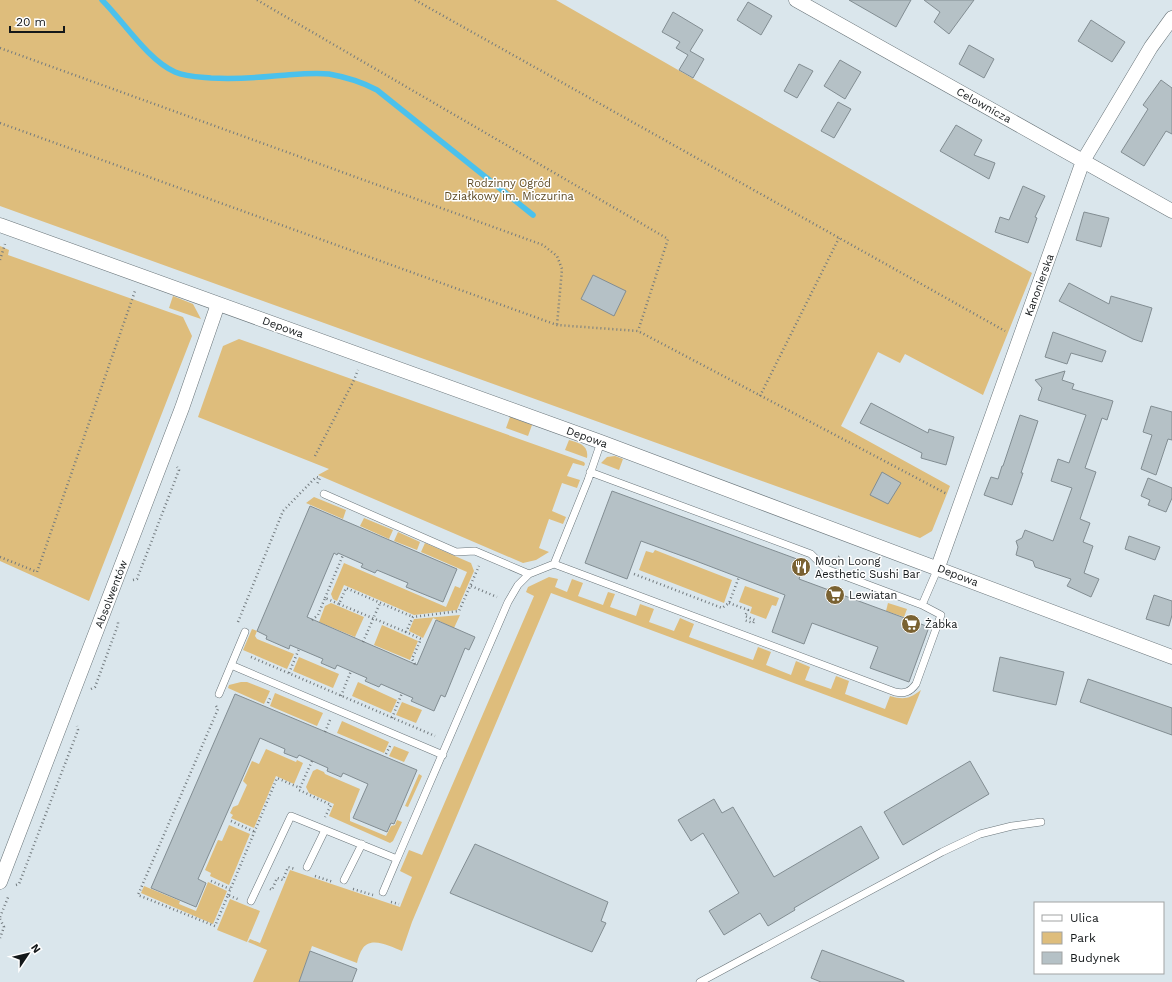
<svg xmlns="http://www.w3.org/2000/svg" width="1172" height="982" font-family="'Work Sans',sans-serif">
<rect width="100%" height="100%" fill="#dae6ec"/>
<path fill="#debd7c" d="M0,0H556L1032,273L983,395L905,354L900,363L878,352L841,426L950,486L932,531L920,538L0,206Z
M0,246L9,250L8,255L183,317L192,336L89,601L0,561Z
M173,296L193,304L201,319L169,308Z
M239,339L584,462L585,464L584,466L573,463L567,476L580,480L577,488L562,483L552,511L566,517L563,524L549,519L539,548L549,552L536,560L523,563L318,475L329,469L198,417L223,346Z
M510,417L532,425L528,436L506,428Z
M569,440C579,443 589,445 587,458L565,450Z
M615,456L623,459L619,470L601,463L607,457Z
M314,497L346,510L343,519L306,503Z
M364,518L393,530L389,539L360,526Z
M398,532L420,542L417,550L394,541Z
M425,543L471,563L474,571L457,610L414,615L344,585L337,601L333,599L331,594L344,563L446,607L455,586L460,588L467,572L421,552Z
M655,550L732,580L724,603L639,570L646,551L653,553Z
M549,577L558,579L555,587L567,592L572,579L583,583L578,596L603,605L608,592L615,594L610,607L636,616L640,604L654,609L649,622L674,631L680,618L694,624L689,637L753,660L758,647L771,652L766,665L791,675L796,661L810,667L805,680L831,689L836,676L849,681L845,694L885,709L890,696C904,700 909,699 921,690L907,725L551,593L412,922L402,951C391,947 372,936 363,948C360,952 358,958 357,963L312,946L299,982H253L267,950L248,942L250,939L260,943L290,870L400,907L412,877L400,871L409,850L422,855L534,596L526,592L528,587Z
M745,586L779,598L776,606L772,605L766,619L750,613L752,607L739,602Z
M331,603L364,617L355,637L319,622L325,606Z
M888,603L907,609L904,617L886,611Z
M460,615L454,628L433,618L423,638L409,631L414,619Z
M382,625L418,641L410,660L374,645Z
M252,629L257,631L255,636L257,639L294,654L287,669L243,650Z
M299,657L339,674L333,688L293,671Z
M241,682H247L270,691L264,704L228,688L229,685Z
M358,682L397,700L391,713L352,696Z
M275,693L323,713L317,726L270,706Z
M402,702L422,710L416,723L396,715Z
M342,721L389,742L384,753L337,733Z
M394,746L409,752L404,762L389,756Z
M266,749L296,762L297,760L303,763L294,784L276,776L254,828L231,818L233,815L230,813L233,807L238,805L247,785L243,781L252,761L259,764Z
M317,769L324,772L325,774L360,789L350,814V821L386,836L391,826L395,825L397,820L402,822L393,841L390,843L329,816L334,804L309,793L306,787L313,771Z
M419,774L422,776L408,807L405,806Z
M229,825L250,834L229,885L210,876L211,873L205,870L218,840L222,841Z
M208,882L227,891L213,924L141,893L144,886L180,901L179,904L196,911Z
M230,899L260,911L247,942L217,930Z"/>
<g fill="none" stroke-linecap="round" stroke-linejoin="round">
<path stroke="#4bc1ec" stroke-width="5.5" d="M102,0C124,22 148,60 175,72C186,77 199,77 211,78C231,79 253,78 274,76C292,75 311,72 329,74C346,77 362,82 377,90L533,215"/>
</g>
<path fill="#b5c1c6" stroke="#828d92" d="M849,0H911L896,27Z
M924,0H974L949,34L934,22L940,12Z
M748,2L772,16L761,35L737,20Z
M673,12L703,30L690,51L704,59L693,78L679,70L688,55L676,48L680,42L662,32Z
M1091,20L1125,42L1112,62L1078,41Z
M969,45L994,59L984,78L959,64Z
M840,60L861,72L845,99L824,86Z
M799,64L813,71L797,98L784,91Z
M1161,80L1172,88V134L1166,131L1144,166L1121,152L1148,109L1143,105Z
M838,102L851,109L834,138L821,131Z
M956,125L982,140L974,155L995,163L989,179L940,151Z
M1023,186L1045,196L1035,217L1037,218L1028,243L995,232L1000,217L1009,220Z
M1084,212L1109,218L1101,247L1076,240Z
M593,275L626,291L614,316L581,299Z
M1069,283L1109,304L1111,296L1152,308L1142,342L1133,339L1059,301Z
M1053,332L1106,351L1102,362L1071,353L1067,364L1045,357Z
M1065,371L1062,380L1074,384L1072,389L1113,401L1107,420L1102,418L1085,468L1096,472L1080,519L1090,523L1083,542L1093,546L1084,573L1099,579L1091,597L1067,586L1071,579L1035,567L1033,561L1016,555L1018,547L1016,541L1022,538L1025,530L1053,541L1072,488L1051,481L1058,459L1069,463L1086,415L1038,400L1042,388L1035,380Z
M871,403L928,433L929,429L954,437L946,465L921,458L922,453L860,423Z
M1151,406L1172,412V440L1168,439L1156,475L1141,469L1152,435L1143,432Z
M1020,415L1038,421L1021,473H1023L1012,505L984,495L991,477L998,479L1002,466H1003Z
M882,472L901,483L888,504L870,495Z
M1148,478L1172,488V498L1166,512L1148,505L1150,500L1141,496Z
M612,491L805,562L799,579L929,627L909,682L870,668L878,647L812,623L804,644L772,632L785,595L696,561L641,541L627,579L585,563Z
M310,506L457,569L443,602L406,587L408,583L377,570L375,573L361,567L363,564L338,553L337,555L334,553L307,617L417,665L436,620L475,637L469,650L465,648L445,697L441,695L434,711L411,701L413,698L381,684L379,687L365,681L367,678L337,665L335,669L321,663L323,659L290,645L289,649L266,639L267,636L257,631Z
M1129,536L1160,547L1155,560L1125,549Z
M1154,595L1172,601V615L1169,626L1146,619Z
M1000,657L1064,672L1056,705L993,691Z
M1088,679L1172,708V735L1080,702Z
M235,694L417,770L394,824L391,823L387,832L353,818L368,784L343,773L341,777L327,771L328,768L299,755L297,758L284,753L285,749L260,738L198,879L206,883L196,907L151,888Z
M970,761L989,794L903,845L884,812Z
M714,799L722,813L733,807L774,877L861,826L879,858L794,908L795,910L768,926L760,913L724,935L709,911L739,893L703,833L691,841L678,820Z
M475,844L608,902L601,921L606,923L592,952L450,893Z
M822,950L904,981V982H821L811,978Z
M310,951L357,969L352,982H299Z"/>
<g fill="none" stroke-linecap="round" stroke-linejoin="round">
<g stroke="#6a757a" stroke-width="8">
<path id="service" d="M590,472L811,554L826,569L922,605
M324,494L456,552L475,551L529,574
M554,564L895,692C905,694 910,692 916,684L941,615L922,605L938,568
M231,665L443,755
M219,694L245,632
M307,867L325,830
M344,880L362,844
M383,892L397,859
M251,901L291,816L397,859L508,602L518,585L529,574L554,564L588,480L601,442
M700,982L942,852L980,834L1012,826L1041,822"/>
</g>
<g stroke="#6a757a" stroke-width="15">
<path id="minor" d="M796,0L1172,211
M0,225L601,442L1172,657
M938,567L1083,161L1151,47L1172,18
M0,882L182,408L218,304"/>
</g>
<path stroke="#727a7e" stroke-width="2.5" stroke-dasharray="1 3" stroke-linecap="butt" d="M257,0L668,239L638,331
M415,0L1005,331
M0,48L543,245L557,256L562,269L557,325
M0,123L557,325L638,331L947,494
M0,260L5,244
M760,396L839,238
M315,456L354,380L358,370
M0,557L37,572L135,291
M835,559L842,555
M634,574L722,608L729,603L739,577
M133,580L137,579L179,470L177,467
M471,586L497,597
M325,598L343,555
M729,603L748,610L745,616L755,620L753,623L744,620
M339,604L406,632
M312,620L318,615L325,598L339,604L346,588L413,617
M238,622L283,511L316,477L320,478L317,484
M363,642L380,603
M251,657L435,736
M415,664L412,659L421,639L406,632L413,617L459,611L479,566
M289,673L299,649
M91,689L95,687L118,625V621
M341,696L351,671
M268,703L271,696
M216,706L218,709L138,895L215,926L228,895L240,900
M392,718L402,693
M325,732L330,720
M386,754L390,746
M312,761L299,790L331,805L325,817
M231,821L255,832
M315,876L333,882
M211,881L230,889
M16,885L19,884L78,730L77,726
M270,889L272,890L277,878L283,880L288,867L295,869
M353,889L373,895
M228,895L277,778L300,788
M391,902L399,904
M0,917L9,895
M0,919L4,927L0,938"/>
<use href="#service" stroke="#fff" stroke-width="7"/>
<use href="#minor" stroke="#fff" stroke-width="14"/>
</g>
<defs>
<g id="restaurant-disc" transform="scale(1)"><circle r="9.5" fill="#7a6232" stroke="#fff"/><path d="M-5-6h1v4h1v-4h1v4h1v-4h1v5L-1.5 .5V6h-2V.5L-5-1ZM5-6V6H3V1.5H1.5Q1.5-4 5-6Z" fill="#fff"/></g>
<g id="supermarket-disc" transform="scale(1)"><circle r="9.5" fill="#7a6232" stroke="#fff"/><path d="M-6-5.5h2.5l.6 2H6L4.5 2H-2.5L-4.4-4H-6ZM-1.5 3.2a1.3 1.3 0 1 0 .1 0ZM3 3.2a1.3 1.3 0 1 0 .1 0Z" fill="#fff"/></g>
</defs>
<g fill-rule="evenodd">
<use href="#restaurant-disc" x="801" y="567"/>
<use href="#supermarket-disc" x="835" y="595"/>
<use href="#supermarket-disc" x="911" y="624"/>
</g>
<g text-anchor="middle" stroke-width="3" stroke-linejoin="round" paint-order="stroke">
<g font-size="11" fill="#14181a" stroke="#fff">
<text transform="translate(984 105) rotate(29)" y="4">Celownicza</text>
<text transform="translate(1039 285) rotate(-70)" y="4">Kanonierska</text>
<text transform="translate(283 327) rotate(20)" y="4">Depowa</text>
<text transform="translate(587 437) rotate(20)" y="4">Depowa</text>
<text transform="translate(958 575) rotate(21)" y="4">Depowa</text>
<text transform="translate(111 594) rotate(-69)" y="4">Absolwentów</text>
</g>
<g font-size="11" fill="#5d4a24" stroke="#fff">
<text x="509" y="187">Rodzinny Ogród<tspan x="509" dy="13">Działkowy im. Miczurina</tspan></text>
</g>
<g font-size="11" fill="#14181a" stroke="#fff" text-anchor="start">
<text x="815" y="565">Moon Loong<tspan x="815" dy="13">Aesthetic Sushi Bar</tspan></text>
<text x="849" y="599">Lewiatan</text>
<text x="925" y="628">Żabka</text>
</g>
</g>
<rect x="1034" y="902" width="130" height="72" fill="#ffffff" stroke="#a1a3a3"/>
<rect x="1042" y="915" width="20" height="6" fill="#ffffff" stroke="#a1a3a3"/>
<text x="1070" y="922" font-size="12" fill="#14181a">Ulica</text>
<rect x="1042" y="932" width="20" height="12" fill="#debd7c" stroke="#a1a3a3"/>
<text x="1070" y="942" font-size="12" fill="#14181a">Park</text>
<rect x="1042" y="952" width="20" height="12" fill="#b5c1c6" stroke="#a1a3a3"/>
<text x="1070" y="962" font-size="12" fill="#14181a">Budynek</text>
<g transform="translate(28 954) rotate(55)" stroke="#ffffff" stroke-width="3" paint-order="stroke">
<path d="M0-3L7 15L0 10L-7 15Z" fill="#14181a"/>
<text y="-6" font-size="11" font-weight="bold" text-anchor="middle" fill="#14181a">N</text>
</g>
<path d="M10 26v6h54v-6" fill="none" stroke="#14181a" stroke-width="2"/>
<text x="16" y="26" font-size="12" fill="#14181a" stroke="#ffffff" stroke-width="3" paint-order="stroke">20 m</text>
</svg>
